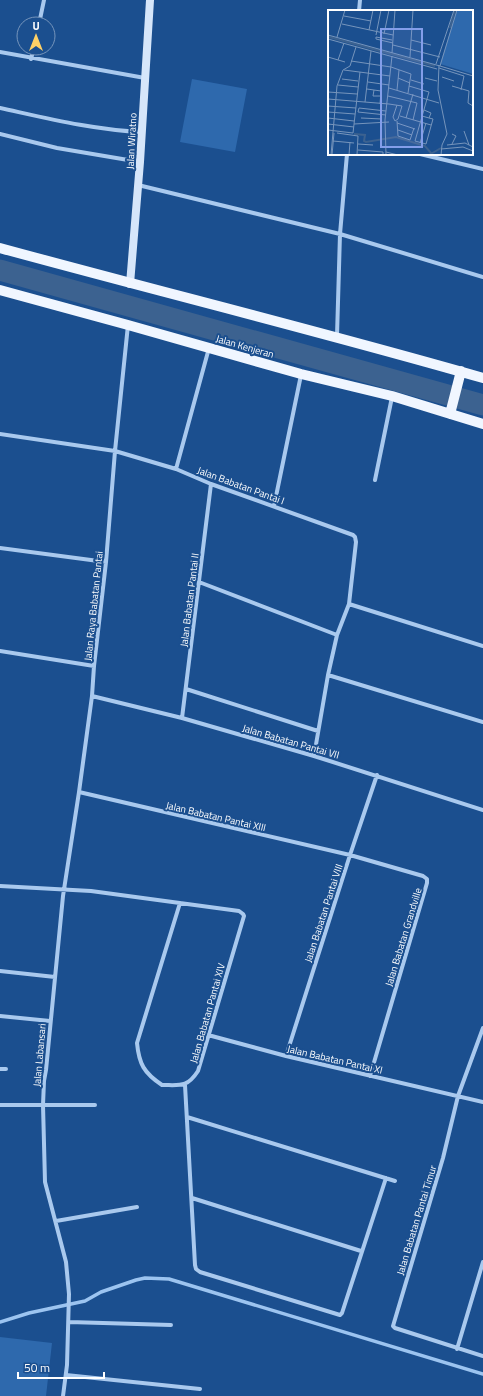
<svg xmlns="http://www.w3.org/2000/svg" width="483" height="1396" font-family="'Titillium Web',sans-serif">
<rect width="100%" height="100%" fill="#1b4f8f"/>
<path fill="#2e69ad" d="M192,79L247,89L235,152L180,142Z
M0,1337L52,1343L46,1396H0Z"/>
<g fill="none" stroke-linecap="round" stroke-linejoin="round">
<path stroke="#9cc4f0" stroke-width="3.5" d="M0,1322L29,1313L85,1301L101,1292L136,1280L145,1278L169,1279L483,1374"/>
<path stroke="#3c6290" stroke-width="21" d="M0,270L483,405"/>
<path stroke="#a9c9ee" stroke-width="4" d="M359,11L360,0
M39,24L44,0
M0,52L145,78
M31,59L34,48
M0,108C46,118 94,130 142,132
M0,134L57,148L140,162
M420,154L483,169
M138,185L340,234L483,277
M337,336L340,234L347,154
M0,434L115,451L176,469L211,484L353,535L355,537L356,542L349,604L337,635L328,675L314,756
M176,469L209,348
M375,480L392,397
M274,506L301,375
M0,548L106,562
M199,582L337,635
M349,604L483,646
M0,651L94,666
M328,675L483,722
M186,689L318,731
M92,696L182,718L314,756L483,810
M182,718L211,484
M79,792L350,855L423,876L427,879V883L370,1076
M0,886L91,891L239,911L243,914L244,916L198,1071C187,1088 180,1085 162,1085C144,1073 139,1064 137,1043L180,903
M0,971L55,977
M0,1016L50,1021
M483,1028L458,1096L443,1158L393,1326L395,1328L483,1356
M208,1035L286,1056L483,1102
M286,1056L350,855L377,775
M0,1069H6
M185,1085L195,1265L196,1269L200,1272L340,1315L342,1313L386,1178
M0,1105H95
M187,1117L395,1181
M192,1198L361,1251
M56,1221L137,1207
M69,1322L171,1325
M457,1349L483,1262
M66,1375L200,1389
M63,1396L67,1365L69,1294L66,1262L45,1182L43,1105L44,1081L46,1070L63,896L79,792L92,696L94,666L106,562L115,451L128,325"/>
<path stroke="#d6e6fa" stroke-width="8" d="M130,284L140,162L150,0"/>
<path stroke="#f0f6ff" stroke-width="10" d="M0,248C161,292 323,332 483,378
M0,290L128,325L301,374L392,396L483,424
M450,414L461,371"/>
</g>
<g text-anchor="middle" stroke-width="4" stroke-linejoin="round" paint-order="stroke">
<g font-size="10" fill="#fff" stroke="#1b4f8f">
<text transform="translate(131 141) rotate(-87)" y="4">Jalan Wiratno</text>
<text transform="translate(245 346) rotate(16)" y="4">Jalan Kenjeran</text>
<text transform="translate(241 485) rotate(20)" y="4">Jalan Babatan Pantai I</text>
<text transform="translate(189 600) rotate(-83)" y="4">Jalan Babatan Pantai II</text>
<text transform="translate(93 606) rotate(-84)" y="4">Jalan Raya Babatan Pantai</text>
<text transform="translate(291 741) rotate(16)" y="4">Jalan Babatan Pantai VII</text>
<text transform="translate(216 816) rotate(13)" y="4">Jalan Babatan Pantai XIII</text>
<text transform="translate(323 913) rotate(-72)" y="4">Jalan Babatan Pantai VIII</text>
<text transform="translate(403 937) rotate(-73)" y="4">Jalan Babatan Grandville</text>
<text transform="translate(207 1013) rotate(-74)" y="4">Jalan Babatan Pantai XIV</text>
<text transform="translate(39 1055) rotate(-85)" y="4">Jalan Labansari</text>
<text transform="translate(335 1059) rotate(13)" y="4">Jalan Babatan Pantai XI</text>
<text transform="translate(416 1220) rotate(-73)" y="4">Jalan Babatan Pantai Timur</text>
</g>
</g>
<g transform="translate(328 10)">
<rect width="145" height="145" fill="#1b4f8f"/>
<path d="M129,0H145V64L112,54Z" fill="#2e69ad"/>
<path fill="none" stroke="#3c6290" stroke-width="2" d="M122,18L127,0M1,27L107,56M26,124L37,125L36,131L38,132L68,127L97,136L103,143M101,145L113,138"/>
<path fill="none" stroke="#7695bc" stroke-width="1" d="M16,6L43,11M14,14L65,25M41,20L45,0M56,24L61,0M0,25L112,56L129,0M48,25L53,0M9,27L17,0M0,29L109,59M48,29V27L64,30M48,29L65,33M83,30L103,35M65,35L112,47M64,43L67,0M0,47L17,52M82,47L85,0M10,50L16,33M23,51L63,57L83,64L80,83M108,54L126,0M111,55L110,80L119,124L114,135L113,145M112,56L145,66M111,58L136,66L133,80M16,60L62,66M114,67L126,71M70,68L82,73M97,68L109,71M14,69L30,71M83,70L96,74M40,72L61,75M10,75L30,77M81,76L101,82L87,131L98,134L105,109L101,108M124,76L141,81L140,93L145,96M61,78L111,93M39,79L53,81L52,94M46,80L45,86H53M69,80L71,60M0,82L29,84M60,86L89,93L85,110M0,89L61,94L74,96L70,109L67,111L65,107L69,95M37,92L43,41M0,96L28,98M0,102L27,104M58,105L30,102L31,98L58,101M72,106L103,115M94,106L101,108L103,103L96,100M0,108L26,111M33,108L54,109M78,108L85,84M69,111L70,126L82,130L86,118M69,113L87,119M0,114L26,117M26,114L61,112M0,120L25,123L32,62M70,120L84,125M136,121L141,135M9,123L30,126L29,145M124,124L128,126L124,134M5,131L26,133M92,133L98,113M30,134L45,135M119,135L137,133L145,137M113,139L135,137L145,141M30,140L55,142V145M58,142L70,145M3,145L9,76L15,60L22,56L28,37M4,145L6,123M21,145L22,132M58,145L57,110L64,46"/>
<path fill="#839eea" fill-opacity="0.15" stroke="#839eea" stroke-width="2" d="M53,19H94V137H53Z"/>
<rect width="145" height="145" fill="none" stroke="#fff" stroke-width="2"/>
</g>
<g transform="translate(36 36)"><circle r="19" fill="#1b4f8f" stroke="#7695bc"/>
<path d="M0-3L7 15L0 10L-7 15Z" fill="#ffd166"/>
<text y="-6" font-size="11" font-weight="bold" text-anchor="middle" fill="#ffffff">U</text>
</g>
<path d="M18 1372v6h86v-6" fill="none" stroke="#ffffff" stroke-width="2"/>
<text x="24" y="1372" font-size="12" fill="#ffffff" stroke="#1b4f8f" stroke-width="3" paint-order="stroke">50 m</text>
</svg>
